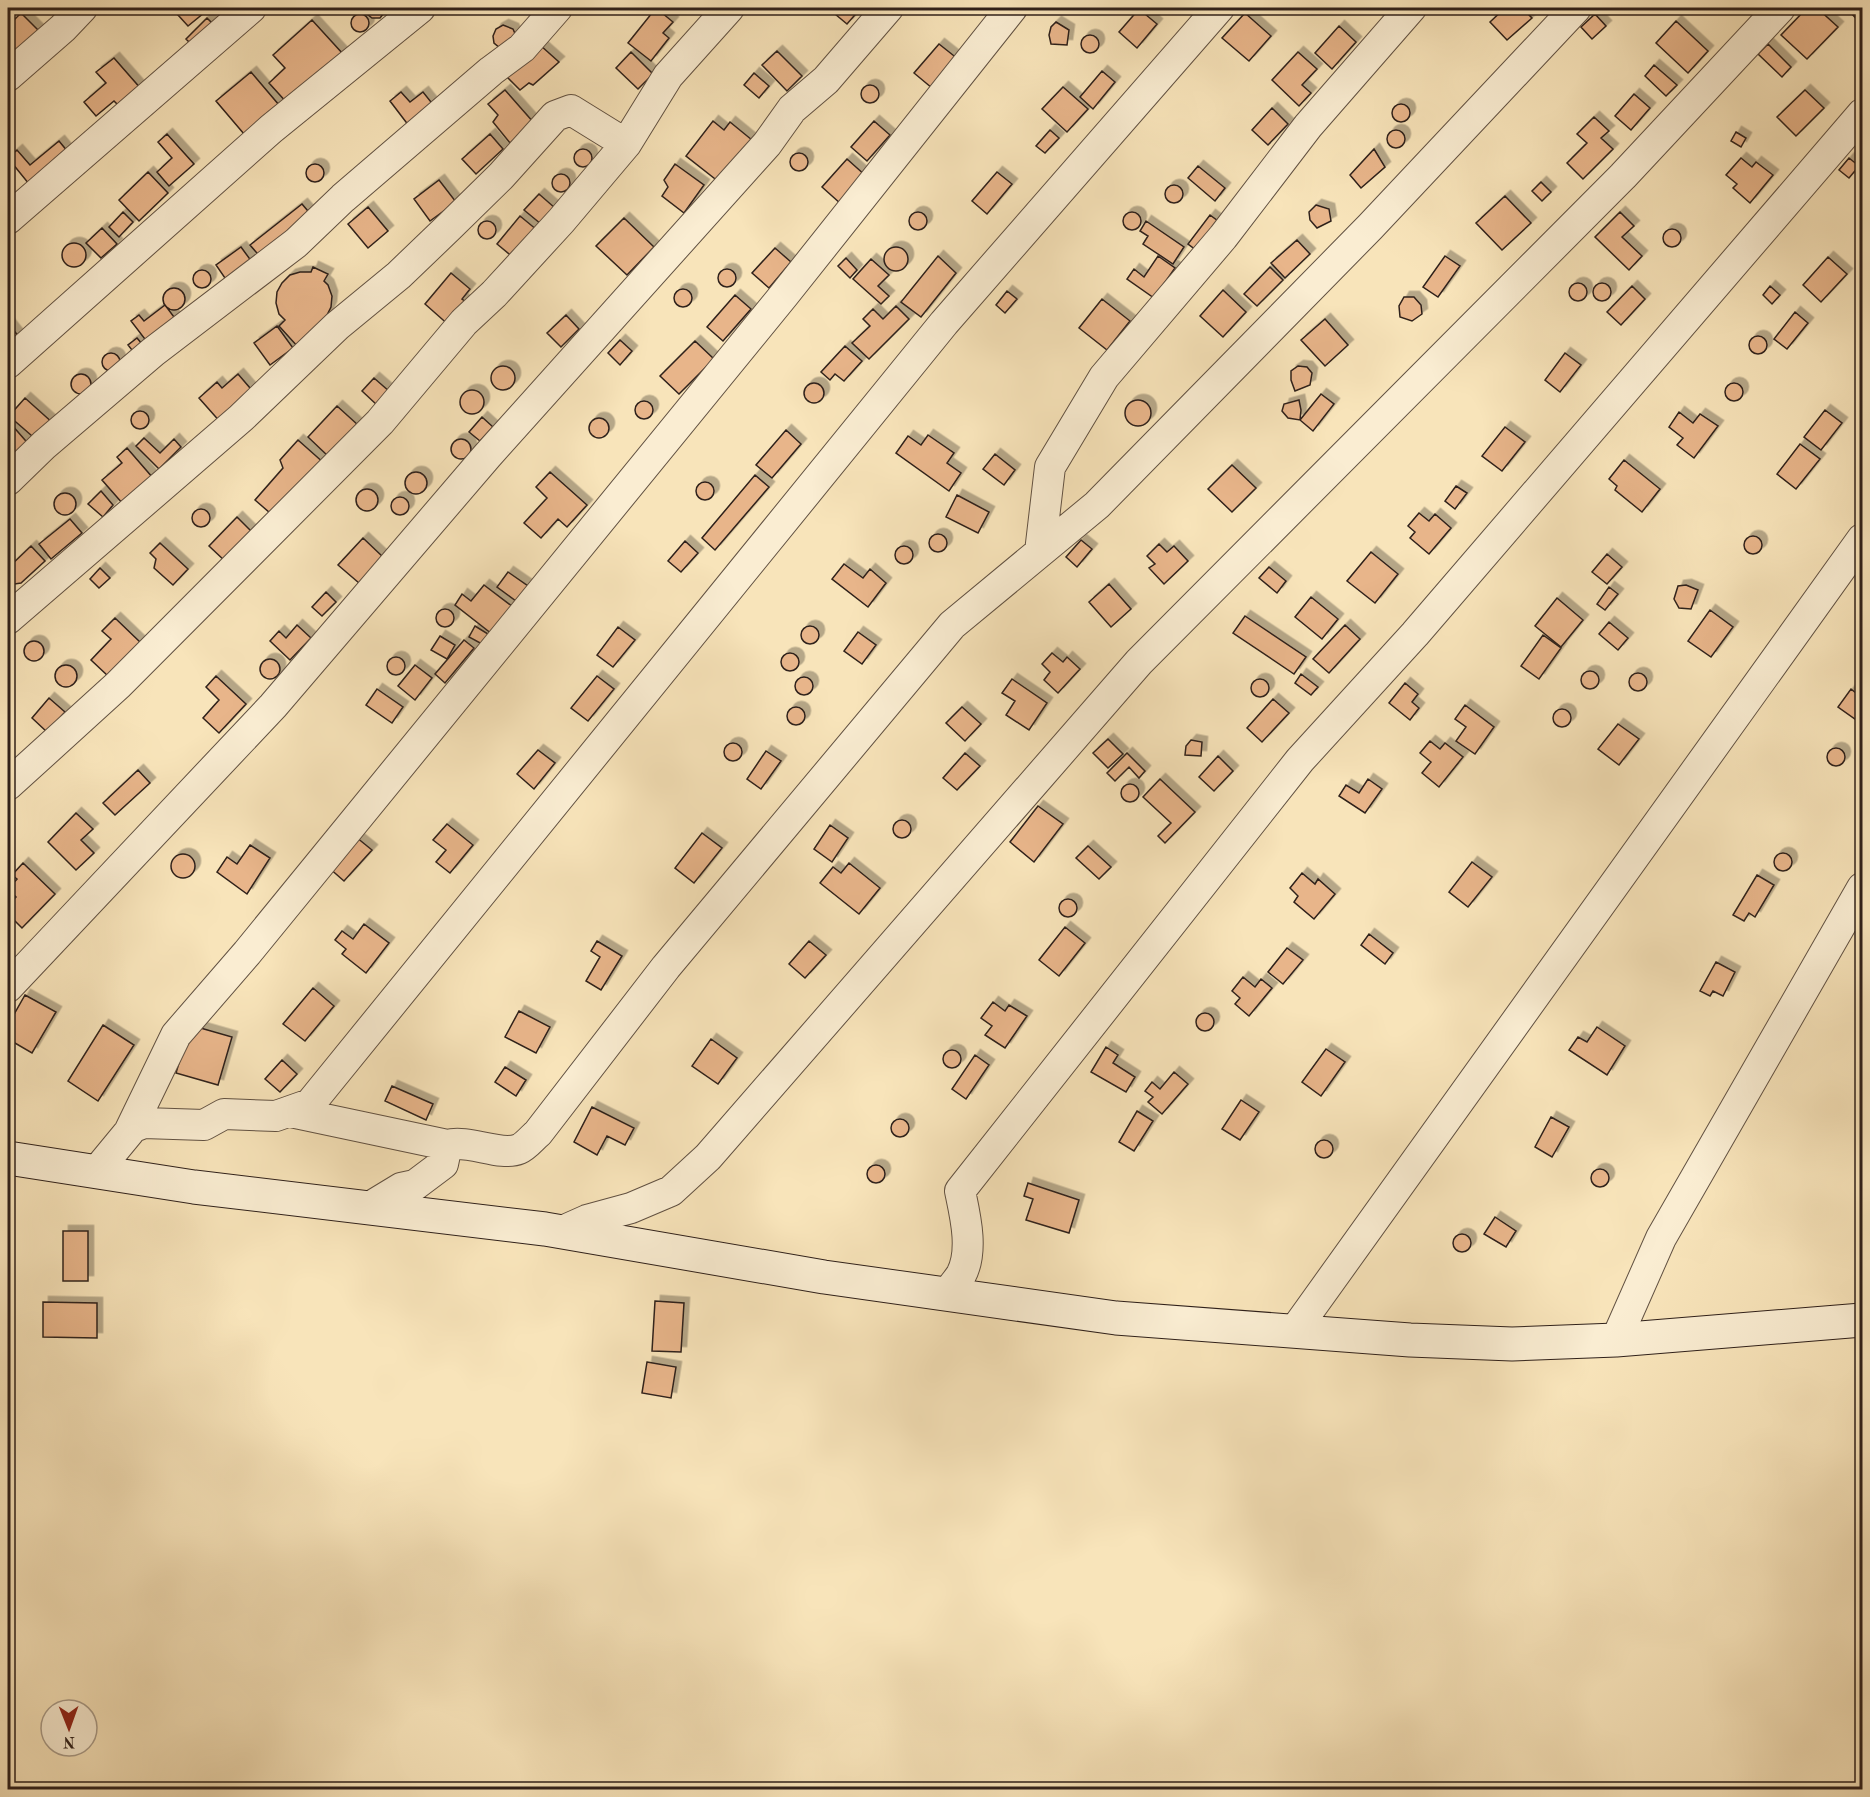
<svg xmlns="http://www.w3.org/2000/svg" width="1870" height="1797" font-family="'Old Standard TT',serif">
<defs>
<filter id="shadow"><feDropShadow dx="5.5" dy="-5.5" stdDeviation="0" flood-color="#0004"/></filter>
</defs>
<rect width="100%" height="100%" fill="#f8e4ba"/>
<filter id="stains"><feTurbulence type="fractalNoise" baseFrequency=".00333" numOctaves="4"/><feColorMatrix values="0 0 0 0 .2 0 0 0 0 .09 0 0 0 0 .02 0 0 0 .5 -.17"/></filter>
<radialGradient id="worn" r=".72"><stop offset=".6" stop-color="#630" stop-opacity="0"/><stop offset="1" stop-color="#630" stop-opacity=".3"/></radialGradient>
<path fill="#e8b58a" stroke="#2f201a" stroke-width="1.5" filter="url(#shadow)" d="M186,8H210L188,26L178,15Z
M366,8H385V12L380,18H372L367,14Z
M656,8L673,22L663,33L669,38L651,61L628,43Z
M830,8H861L847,24L829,9Z
M1505,8H1522L1532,18L1507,40L1490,22Z
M1807,8H1817L1838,27L1807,59L1781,35Z
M1858,8H1862V25L1852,14Z
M1139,9L1157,24L1137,48L1119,32Z
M21,13L38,30L15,54L8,47V26Z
M1245,13L1271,36L1249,61L1222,38Z
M351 23a9 9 0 1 1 18 0a9 9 0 1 1-18 0Z
M1595,14L1606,26L1592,39L1581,27Z
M207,18L219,30L198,51L186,39Z
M312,20L343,54L288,104L269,83L285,68L273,55Z
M1676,21L1708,51L1688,73L1656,43Z
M1056,22L1069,30L1067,45L1051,44L1049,35L1051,27Z
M503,25L513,29L516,36L500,48L494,43L493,36L496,29Z
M1339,26L1356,42L1332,69L1315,53Z
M1081 44a9 9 0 1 1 18 0a9 9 0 1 1-18 0Z
M939,44L963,63L938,93L914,73Z
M1768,44L1791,67L1782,77L1758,54Z
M540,45L559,62L533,85L529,83L520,90L507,77Z
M777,51L802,76L787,91L762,65Z
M631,52L653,74L638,89L616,68Z
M1298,52L1317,69L1302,85L1311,93L1299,106L1272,80Z
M114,58L142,90L121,108L114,101L96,116L84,102L106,83L96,72Z
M1654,65L1677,85L1666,96L1645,76Z
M1102,71L1115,82L1093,109L1080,97Z
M251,72L279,105L244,134L216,101Z
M754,73L769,86L759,98L744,85Z
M861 94a9 9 0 1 1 18 0a9 9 0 1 1-18 0Z
M1063,87L1088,109L1067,132L1042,109Z
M505,90L534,123L510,143L493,122L498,115L488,104Z
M1805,90L1824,108L1796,136L1777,117Z
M401,92L410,102L423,92L435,107L409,126L390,101Z
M1634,94L1650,108L1631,130L1615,116Z
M1392 113a9 9 0 1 1 18 0a9 9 0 1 1-18 0Z
M1272,108L1288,124L1268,145L1252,130Z
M1594,117L1609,131L1601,138L1613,149L1583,179L1567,163L1587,143L1577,134Z
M713,121L724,130L730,122L752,140L719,182L686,156Z
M874,121L890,135L867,161L851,147Z
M1387 139a9 9 0 1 1 18 0a9 9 0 1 1-18 0Z
M1050,130L1059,138L1045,153L1036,146Z
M1736,132L1746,138L1741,147L1731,141Z
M167,134L194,164L169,186L157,172L172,158L158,142Z
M490,134L503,149L476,174L462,159Z
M59,141L68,152L29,184L8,158L17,150L30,165Z
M574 158a9 9 0 1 1 18 0a9 9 0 1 1-18 0Z
M1374,149L1385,167L1361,188L1350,175Z
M790 162a9 9 0 1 1 18 0a9 9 0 1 1-18 0Z
M1741,158L1752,167L1756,162L1773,175L1750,203L1733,188L1737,184L1726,175Z
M1849,158L1859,166L1849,178L1839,170Z
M847,159L866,176L841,204L822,187Z
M306 173a9 9 0 1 1 18 0a9 9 0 1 1-18 0Z
M675,164L704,185L684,213L662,196L668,187L664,180Z
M1198,166L1225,188L1215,201L1188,178Z
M148,172L168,193L139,221L119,200Z
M997,172L1012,184L987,214L972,201Z
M552 183a9 9 0 1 1 18 0a9 9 0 1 1-18 0Z
M439,180L456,202L430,221L414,199Z
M1541,182L1551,192L1542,201L1532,191Z
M1165 194a9 9 0 1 1 18 0a9 9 0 1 1-18 0Z
M539,194L555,208L541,224L524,210Z
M1505,196L1531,223L1502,250L1476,223Z
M302,204L313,217L262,259L250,245Z
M1316,205L1329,209L1331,221L1317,228L1310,220L1309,212Z
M368,207L388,231L368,248L348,224Z
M909 221a9 9 0 1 1 18 0a9 9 0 1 1-18 0Z
M1123 221a9 9 0 1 1 18 0a9 9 0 1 1-18 0Z
M123,212L133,222L119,237L109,227Z
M1620,212L1634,226L1622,237L1642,256L1629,270L1595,237Z
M1210,215L1222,224L1200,253L1188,244Z
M520,216L537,230L514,258L497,244Z
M624,218L654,247L627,275L596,246Z
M478 230a9 9 0 1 1 18 0a9 9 0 1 1-18 0Z
M1146,221L1184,247L1173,264L1143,244L1148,236L1140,231Z
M102,228L117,244L101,258L86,243Z
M1663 238a9 9 0 1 1 18 0a9 9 0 1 1-18 0Z
M1297,240L1310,254L1285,278L1271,263Z
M62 255a12 12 0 1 1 24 0a12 12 0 1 1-24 0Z
M884 259a12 12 0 1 1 24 0a12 12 0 1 1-24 0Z
M241,247L252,262L227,281L216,265Z
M775,248L791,262L769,288L752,273Z
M938,256L956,273L921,317L901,302Z
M1158,256L1175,268L1154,298L1127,279L1134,269L1144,277Z
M1445,256L1460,266L1438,297L1423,287Z
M1828,257L1847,274L1821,302L1803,285Z
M846,258L857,270L850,278L838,266Z
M871,259L889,275L878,286L889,296L881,304L853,279Z
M313,267L328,274L324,281L328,285L332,296L331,307L326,317L298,347L279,326L285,320L279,314L276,303L277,292L282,283L290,275L300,272H311Z
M1270,267L1283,280L1257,306L1244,294Z
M718 278a9 9 0 1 1 18 0a9 9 0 1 1-18 0Z
M193 279a9 9 0 1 1 18 0a9 9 0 1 1-18 0Z
M451,273L470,289L462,299L470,305L451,327L425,304Z
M1569 292a9 9 0 1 1 18 0a9 9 0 1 1-18 0Z
M1593 292a9 9 0 1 1 18 0a9 9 0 1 1-18 0Z
M1632,286L1645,299L1621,325L1607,312Z
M1770,286L1780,295L1772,304L1763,295Z
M163 299a11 11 0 1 1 22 0a11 11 0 1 1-22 0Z
M674 298a9 9 0 1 1 18 0a9 9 0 1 1-18 0Z
M1223,290L1246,312L1223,337L1200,316Z
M1007,291L1017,299L1005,313L996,305Z
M735,295L751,309L723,341L707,327Z
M1404,297H1414L1421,305L1422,314L1412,321L1400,317L1399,306Z
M1102,299L1130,321L1107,350L1079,328Z
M165,305L180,325L151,347L131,321L139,315L144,321Z
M896,306L909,319L869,359L852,343L870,326L863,319L873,309L883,319Z
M1795,312L1808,323L1787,349L1774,339Z
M566,315L579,329L561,347L547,333Z
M1325,319L1348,345L1325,366L1301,340Z
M8,323L19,337L8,347Z
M277,326L293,348L270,365L254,343Z
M1749 345a9 9 0 1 1 18 0a9 9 0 1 1-18 0Z
M137,338L148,351L139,359L128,345Z
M620,340L632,351L620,365L608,353Z
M695,341L714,359L679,394L660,376Z
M845,346L862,361L844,381L835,374L830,380L821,372Z
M102 362a9 9 0 1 1 18 0a9 9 0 1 1-18 0Z
M1565,353L1581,365L1560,392L1545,380Z
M491 378a12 12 0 1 1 24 0a12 12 0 1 1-24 0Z
M1298,366L1307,367L1312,373L1310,385L1295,391L1291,380V371Z
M238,374L256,395L222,424L199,398L217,382L222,388Z
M71 384a10 10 0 1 1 20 0a10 10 0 1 1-20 0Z
M374,378L390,392L377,405L362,391Z
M804 393a10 10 0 1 1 20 0a10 10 0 1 1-20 0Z
M1725 392a9 9 0 1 1 18 0a9 9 0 1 1-18 0Z
M460 402a12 12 0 1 1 24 0a12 12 0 1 1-24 0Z
M1321,394L1334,404L1313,431L1300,420Z
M25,398L54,424L39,442L9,416Z
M1299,400L1301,410L1300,420L1288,418L1282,411L1284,404Z
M1125 413a13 13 0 1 1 26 0a13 13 0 1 1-26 0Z
M635 410a9 9 0 1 1 18 0a9 9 0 1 1-18 0Z
M337,406L358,425L329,457L308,437Z
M1825,410L1842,423L1821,450L1804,437Z
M131 420a9 9 0 1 1 18 0a9 9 0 1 1-18 0Z
M1679,412L1693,423L1700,414L1718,426L1694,458L1677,445L1683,438L1669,427Z
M482,417L493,427L480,441L469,432Z
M589 428a10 10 0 1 1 20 0a10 10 0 1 1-20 0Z
M11,424L32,448L8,470V427Z
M1505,427L1525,442L1502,471L1482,456Z
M786,430L801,444L772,478L756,465Z
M928,435L954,453L947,463L961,473L949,491L896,453L908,436L921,445Z
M144,438L160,453L174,439L181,447L159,469L136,446Z
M451 449a10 10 0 1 1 20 0a10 10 0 1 1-20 0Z
M298,440L325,464L277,519L255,500L283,468L280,460Z
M1800,444L1820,459L1796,489L1777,474Z
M127,448L153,478L123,504L102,480L122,463L117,457Z
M995,454L1015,470L1004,485L983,469Z
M1624,460L1660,489L1642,512L1615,490L1617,486L1609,479Z
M1232,465L1256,488L1232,512L1208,489Z
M405 483a11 11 0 1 1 22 0a11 11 0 1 1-22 0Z
M550,472L587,505L567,527L558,519L541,538L524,523L547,498L536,487Z
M755,475L769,487L715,550L702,538Z
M696 491a9 9 0 1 1 18 0a9 9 0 1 1-18 0Z
M1456,486L1467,493L1455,509L1445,501Z
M356 500a11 11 0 1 1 22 0a11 11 0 1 1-22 0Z
M101,491L113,505L103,517L88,504Z
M54 504a11 11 0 1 1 22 0a11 11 0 1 1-22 0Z
M957,495L989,512L978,533L946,517Z
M391 506a9 9 0 1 1 18 0a9 9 0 1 1-18 0Z
M192 518a9 9 0 1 1 18 0a9 9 0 1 1-18 0Z
M1419,513L1429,521L1435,514L1451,528L1429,554L1410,538L1415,532L1408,526Z
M237,517L253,533L226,562L209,546Z
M70,519L82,533L51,559L39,544Z
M929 543a9 9 0 1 1 18 0a9 9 0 1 1-18 0Z
M1744 545a9 9 0 1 1 18 0a9 9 0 1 1-18 0Z
M363,538L383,557L359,583L338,565Z
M1081,540L1092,549L1077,567L1066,557Z
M685,541L698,553L681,572L668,561Z
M160,543L188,569L173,585L154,568L156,559L150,553Z
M1159,544L1167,552L1174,546L1188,561L1164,584L1149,568L1155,564L1147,556Z
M895 555a9 9 0 1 1 18 0a9 9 0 1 1-18 0Z
M31,546L45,561L21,583L8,585V568Z
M1371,552L1398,574L1375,603L1347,581Z
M1607,554L1622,567L1607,584L1592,572Z
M844,564L863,578L870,569L886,583L868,607L832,579Z
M1269,567L1286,581L1277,593L1259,578Z
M100,568L110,578L99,588L90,579Z
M508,572L528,586L516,601L497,587Z
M1109,584L1131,609L1111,627L1089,602Z
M484,585L513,607L492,634L455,605L462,594L471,601Z
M1686,585L1698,590L1691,609L1679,608L1674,599L1678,586Z
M1609,587L1618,594L1605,610L1597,604Z
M326,592L336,602L322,616L312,607Z
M1311,597L1338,619L1322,639L1295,617Z
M1557,598L1583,620L1561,647L1535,626Z
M436 618a9 9 0 1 1 18 0a9 9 0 1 1-18 0Z
M1710,610L1733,627L1711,657L1688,641Z
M1245,616L1306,657L1294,674L1233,633Z
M115,618L141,643L108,676L91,660L111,639L102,631Z
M1609,622L1628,638L1618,650L1599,634Z
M297,625L311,638L290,660L270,641L279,631L286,638Z
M1345,625L1360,639L1329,673L1313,659Z
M801 635a9 9 0 1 1 18 0a9 9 0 1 1-18 0Z
M475,626L488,634L482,644L469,637Z
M618,627L635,640L613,667L597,655Z
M858,632L876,645L862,664L844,651Z
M1543,635L1561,648L1539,679L1521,666Z
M440,636L455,645L447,659L431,650Z
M464,640L474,648L445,683L435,674Z
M24 651a10 10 0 1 1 20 0a10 10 0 1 1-20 0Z
M781 662a9 9 0 1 1 18 0a9 9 0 1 1-18 0Z
M1052,653L1063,662L1067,657L1080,669L1058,693L1044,680L1050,672L1042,664Z
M387 666a9 9 0 1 1 18 0a9 9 0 1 1-18 0Z
M260 669a10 10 0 1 1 20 0a10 10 0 1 1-20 0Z
M415,665L432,678L415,700L398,686Z
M55 676a11 11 0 1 1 22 0a11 11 0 1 1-22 0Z
M1581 680a9 9 0 1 1 18 0a9 9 0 1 1-18 0Z
M1629 682a9 9 0 1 1 18 0a9 9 0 1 1-18 0Z
M1301,674L1318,687L1311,695L1295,683Z
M216,676L246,704L219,733L203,718L219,700L206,687Z
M597,676L614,689L588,721L571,708Z
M795 686a9 9 0 1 1 18 0a9 9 0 1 1-18 0Z
M1251 688a9 9 0 1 1 18 0a9 9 0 1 1-18 0Z
M1012,679L1047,703L1029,730L1006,715L1015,701L1002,693Z
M1405,683L1418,694L1412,702L1419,708L1410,720L1389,703Z
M377,689L403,707L392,723L366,705Z
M1851,689L1862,698V724L1838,707Z
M49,698L65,712L47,732L32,718Z
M1273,699L1289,713L1262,742L1247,728Z
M1465,705L1494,727L1475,754L1456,741L1466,727L1455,719Z
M787 716a9 9 0 1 1 18 0a9 9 0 1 1-18 0Z
M962,707L981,724L965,741L946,723Z
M1553 718a9 9 0 1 1 18 0a9 9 0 1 1-18 0Z
M1618,724L1639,739L1619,765L1598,749Z
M1108,739L1123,754L1108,768L1093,753Z
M1191,740L1202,742L1201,756L1185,755L1186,746Z
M1430,741L1440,749L1445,743L1463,757L1439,787L1422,773L1431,762L1420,753Z
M724 752a9 9 0 1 1 18 0a9 9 0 1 1-18 0Z
M1827 757a9 9 0 1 1 18 0a9 9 0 1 1-18 0Z
M538,750L555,763L534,789L517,774Z
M766,751L781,761L761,789L747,779Z
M965,753L980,766L957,790L943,778Z
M1127,753L1145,771L1139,778L1129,767L1115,781L1107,773Z
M1218,756L1233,771L1214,791L1199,777Z
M138,770L150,783L115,815L103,803Z
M1160,779L1195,812L1165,843L1158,836L1171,823L1143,797Z
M1368,779L1382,789L1365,813L1339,796L1346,785L1359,793Z
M1121 793a9 9 0 1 1 18 0a9 9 0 1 1-18 0Z
M1038,806L1063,824L1034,862L1010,842Z
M76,813L93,829L81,840L94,853L76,870L48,842Z
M893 829a9 9 0 1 1 18 0a9 9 0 1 1-18 0Z
M447,824L473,845L450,873L436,862L446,850L433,840Z
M830,825L848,838L832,862L814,849Z
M702,833L722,848L694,883L675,868Z
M356,837L372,850L344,881L328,867Z
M250,845L270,858L247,894L217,872L227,857L237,864Z
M1088,846L1111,867L1099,879L1076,858Z
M1774 862a9 9 0 1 1 18 0a9 9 0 1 1-18 0Z
M171 866a12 12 0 1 1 24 0a12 12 0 1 1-24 0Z
M1472,862L1492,877L1468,907L1449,892Z
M23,863L55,894L22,928L8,914V905L16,897L8,889L17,879L12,875Z
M849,863L880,888L859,914L820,883L833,867L841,873Z
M1302,873L1315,884L1318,879L1335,894L1314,919L1294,902L1298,896L1290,888Z
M1757,875L1774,885L1755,917L1749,913L1744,921L1733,915Z
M1059 908a9 9 0 1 1 18 0a9 9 0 1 1-18 0Z
M364,924L389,943L366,973L342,954L346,949L335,940L342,931L353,939Z
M1065,927L1085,943L1059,976L1039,960Z
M1369,934L1393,953L1385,964L1361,945Z
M597,941L622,956L601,990L586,981L600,957L591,951Z
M809,941L826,955L805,978L789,964Z
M1287,948L1303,960L1283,984L1268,972Z
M1716,962L1735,972L1723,996L1713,991L1710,996L1700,991Z
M1243,977L1255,987L1261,979L1272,988L1249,1016L1235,1004L1240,998L1232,991Z
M313,988L334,1006L305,1041L283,1024Z
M25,995L56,1012L32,1053L8,1039V1025Z
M993,1002L1005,1011L1009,1005L1027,1016L1005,1048L985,1035L992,1026L981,1018Z
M519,1011L550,1027L536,1053L505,1037Z
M1196 1022a9 9 0 1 1 18 0a9 9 0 1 1-18 0Z
M103,1025L134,1045L98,1101L68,1081Z
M190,1025L232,1037L218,1085L176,1073Z
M1597,1027L1625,1046L1607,1075L1569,1050L1578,1037L1587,1042Z
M711,1039L737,1058L718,1084L692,1066Z
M1106,1047L1118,1055L1113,1063L1135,1077L1126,1092L1091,1072Z
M1326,1049L1345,1062L1321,1096L1302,1082Z
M943 1059a9 9 0 1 1 18 0a9 9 0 1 1-18 0Z
M975,1055L989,1065L966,1099L952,1089Z
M282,1060L297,1074L280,1092L265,1079Z
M505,1067L526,1080L516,1096L495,1082Z
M1174,1072L1188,1084L1162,1114L1148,1102L1153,1097L1145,1091L1152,1082L1160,1089Z
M392,1086L433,1104L426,1120L385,1101Z
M1241,1100L1259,1112L1240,1140L1222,1129Z
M592,1107L634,1128L625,1145L607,1136L597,1155L574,1142Z
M1137,1111L1153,1121L1134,1151L1119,1142Z
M1551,1117L1569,1127L1552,1157L1535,1147Z
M891 1128a9 9 0 1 1 18 0a9 9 0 1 1-18 0Z
M1315 1149a9 9 0 1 1 18 0a9 9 0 1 1-18 0Z
M867 1174a9 9 0 1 1 18 0a9 9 0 1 1-18 0Z
M1591 1178a9 9 0 1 1 18 0a9 9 0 1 1-18 0Z
M1028,1183L1079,1200L1069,1233L1026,1220L1033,1199L1024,1196Z
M1495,1217L1516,1231L1506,1247L1484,1234Z
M63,1231H88V1281H63Z
M1453 1243a9 9 0 1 1 18 0a9 9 0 1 1-18 0Z
M655,1301L684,1303L681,1352L652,1351Z
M43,1302L97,1303V1338L43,1337Z
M647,1362L676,1367L671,1398L642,1393Z"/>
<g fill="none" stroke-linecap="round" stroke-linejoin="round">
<g stroke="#615142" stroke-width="32">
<path id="street" d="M8,76L63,28L82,8
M8,219L251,8
M8,363L271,129L420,8
M8,480L44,445L153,352L296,243L343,198L491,71L522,48L557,8
M1040,552L1050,467L1104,377L1223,237L1308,126L1411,8
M8,619L241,418L337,326L399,275L450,226L501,176L555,116L571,110L626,144
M8,785L118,685L380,422L464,322L494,294L561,221L626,144L668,76L729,8
M8,987L273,706L487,456L767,144L792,109L826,80L888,8
M291,1112L447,1145
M131,1128L144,1123L204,1125L224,1114L276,1116L310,1104L944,323L1219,8
M96,1172L129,1132L176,1035L247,953L784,295L1012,8
M368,1208L401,1188L415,1185L443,1164L447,1145C469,1139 500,1157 519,1149C526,1146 532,1138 538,1133L666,967L952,625L1097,505L1370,227L1576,8
M560,1232L587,1220L631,1208L671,1191L708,1157L1139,662L1623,176L1780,8
M947,1294C951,1288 957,1281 961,1275C974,1251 965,1215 960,1191L1300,760L1415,634L1862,114
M1295,1330L1862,539
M1616,1340L1661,1238L1862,888"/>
</g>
<g stroke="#2f201a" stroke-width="35">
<path id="secondary" d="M8,1158L194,1187L545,1229L824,1277L1116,1318L1410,1340L1512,1344L1616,1340L1862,1320"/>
</g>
<use href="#street" stroke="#faedd2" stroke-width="30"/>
<use href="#secondary" stroke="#faedd2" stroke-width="33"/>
</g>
<rect width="1870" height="1797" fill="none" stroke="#f8e4ba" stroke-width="30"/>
<rect x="9" y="9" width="1852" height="1779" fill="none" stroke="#2f201a" stroke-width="3"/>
<rect x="15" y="15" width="1840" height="1767" fill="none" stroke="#2f201a" stroke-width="1.5"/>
<g transform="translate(69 1728) rotate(179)"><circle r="28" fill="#faedd2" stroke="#a99b88" stroke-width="1.5"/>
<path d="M0-4.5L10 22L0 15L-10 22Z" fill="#8f2418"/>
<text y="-9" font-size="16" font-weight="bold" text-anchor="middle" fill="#2f201a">N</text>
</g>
<rect width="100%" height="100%" filter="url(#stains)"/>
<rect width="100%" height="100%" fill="url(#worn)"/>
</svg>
